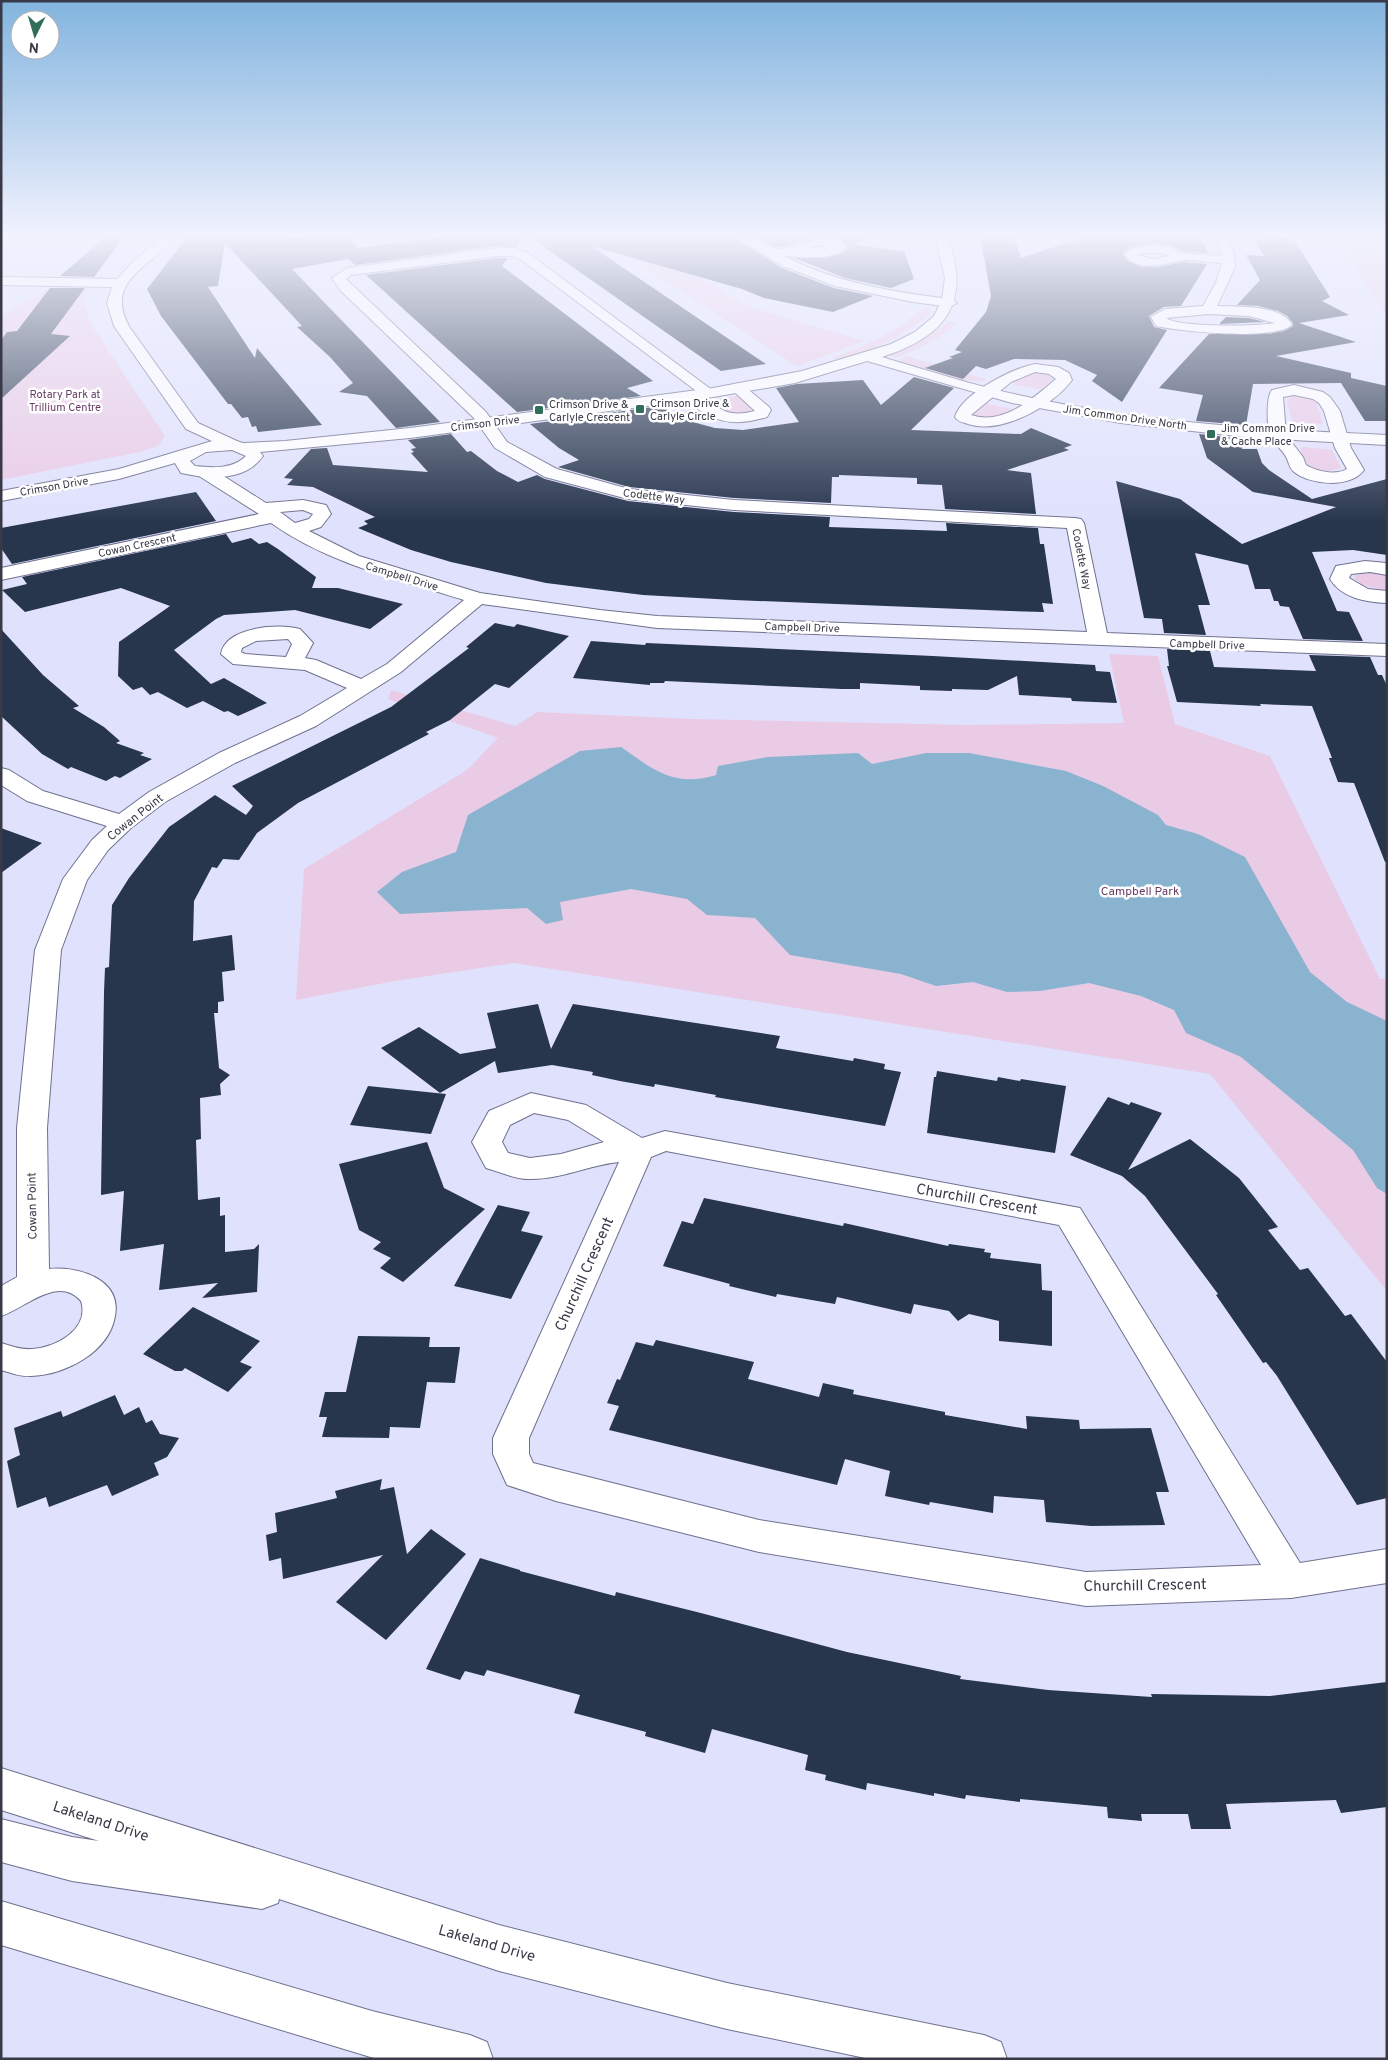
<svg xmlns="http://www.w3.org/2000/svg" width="1388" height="2060" font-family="Overpass,sans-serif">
<rect width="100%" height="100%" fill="#e0e2fd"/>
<path fill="#e9cbe6" d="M593,235H632L746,306L865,341L797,366Z
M1333,235H1364L1387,258V315Z
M45,290L88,291L83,302L92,326L165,436L158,446L139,452L1,480V316Z
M924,307H929L931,313C917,328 851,366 831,358C860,349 898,332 924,307Z
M948,322L958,323C940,339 918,349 895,358L889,355V352L920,342Z
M906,356L985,379L986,381L961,380L897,362Z
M1033,371L1047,372L1055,378L1040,389L1015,385L1013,383Z
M737,396L751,408L750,411C733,419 722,411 709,400Z
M1292,396L1316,400L1323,424L1292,422L1287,400Z
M984,403L1012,409C1000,417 987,421 972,415Z
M1304,447L1332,450L1341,468L1325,472L1309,467L1300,449Z
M1367,572L1387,576V591L1363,585L1355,579V575Z
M1109,654L1158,656L1175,724L1270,756L1380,979H1387V1291L1210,1074L514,963L395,981L296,1000L304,869L467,770L498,738L388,699L391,690L516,726L537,712L693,719L968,725L1124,723Z"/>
<path fill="#89b3cf" d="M621,747C654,770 674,788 716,775L718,766L768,757L858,753L872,764L926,753H969L1066,771L1103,786L1158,815L1166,825L1198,834L1245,857L1310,972L1347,1002L1387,1021V1194L1377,1188L1353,1150L1241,1057L1186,1033L1174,1010L1141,996L1089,983L1040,991L1007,992L973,982L936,986L901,974L790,955L755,918L707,915L687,899L631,889L560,902L563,920L546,924L527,908L400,914L377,892L402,872L456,852L468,815L580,751Z"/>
<path fill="#27354d" d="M108,235H125L94,277L60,276Z
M302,235H346L358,248L456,235H525L516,247L497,246L355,265L348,259L292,269L440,422L396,428L367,396L339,392L353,383L330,357L297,327L302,326L225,243L218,286L208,287L255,358L257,348L322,425L258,432L256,426L252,427L248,417L242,418L231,404H228L161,316L147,289L188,236L305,238Z
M527,235L577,237V235H730L782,268L834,288L873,296L833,312L764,298L742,289L591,246L766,364L721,371Z
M752,235H872L853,245L904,251L914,279L891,288L845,278L794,258H827L842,253L848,248V246L841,239L833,236L815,237L782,247L773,246Z
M980,235H1013L1021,258L1090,235H1199L1208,253L1181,251L1172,246L1154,243L1131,247L1122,254L1128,261L1142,267H1157L1184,262L1207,264L1181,306L1164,307L1149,316L1154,327L1167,330L1122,402L1092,381L1097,375L1065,360L1014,359L986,369L976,366L963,379L925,368L953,358L949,357L962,352L955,350L986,312L991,296Z
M1262,237L1291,238L1295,241L1330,297L1322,301L1349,315L1299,323L1356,342L1276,356L1351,373V378L1387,386V421H1365L1341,383L1253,384L1246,425L1196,421L1203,395L1159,388L1209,334H1269L1284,331L1293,326V323L1287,316L1278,311L1258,306L1237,305L1260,280L1246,255L1264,256L1254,239H1263Z
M497,258H508L502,266L653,381L627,388L641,396L517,412L366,275Z
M50,288H85L51,334L70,336L1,399V340L7,332L17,331Z
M1226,317L1249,318L1265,322L1219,324Z
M914,377L954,388L911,430L1021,434L1031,428L1072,445L1064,448L1069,450L1007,470L1031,473L1036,514L945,509L942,485L917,484V478L839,475V477H832L831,503L734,498L629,487L558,467L579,460L559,448L530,424L660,406L689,421L715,428L743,430L799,422L776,388L797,384L863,380L881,405Z
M451,434L467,452L471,451L497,471L518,482L537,475L545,479L628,501L734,512L830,517L829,527L947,531L946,523L1038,528L1040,544H1044L1053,604L1042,603L1044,612L1010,611L734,600L643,595L546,583L451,562L411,550L358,528L368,524L364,521L375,517L313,487L287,485L293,479L284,478L311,449L327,448L333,465L428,472L411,453L414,452L411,449L416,448L408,440Z
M1199,434L1243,439L1242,449H1257L1262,463L1269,470L1312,499L1387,479V555L1353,550L1312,552L1337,611L1349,612L1363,641L1303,639L1289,607L1280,606L1278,601H1274L1270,589H1255L1248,565L1195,553L1210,605H1198L1206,635L1164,633L1162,619L1144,618L1116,481L1180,499L1242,544L1336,507L1253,492L1207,458Z
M196,492L216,521L12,564L1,548V528Z
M226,534L232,543L251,538L259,544L267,542L278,549L316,577L312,588H338L403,604L370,629L295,610L224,615L216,619L174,650L211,684L224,678L267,703L238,716L228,711L224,712L203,701L187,708L158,692L150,695L142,687L133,690L118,676L119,642L170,606L121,588L25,612L2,590L27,584L22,577Z
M495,623L514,627L517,624L569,636L509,688L495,684L450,720L426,732L429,734L298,803L257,833L239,860L223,859L217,868L212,867L194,901L193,941L232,935L235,970L222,972L224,1001L218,1002V1013H214L219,1068L230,1075L220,1084L221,1095L200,1098L201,1139L196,1140L198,1200L220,1197V1216L225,1215V1252L254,1249L259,1244L257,1292L202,1298L218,1283L159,1290L164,1244L120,1251L124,1191L101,1195L104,992L105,968L109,967L112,905L129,878L169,827L215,795L246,815L253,806L232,786L391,707L469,648L466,647Z
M1,629L43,675L79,706L73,708L104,727L120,741L116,743L144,753L140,755L152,759L120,778L115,776L106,781L71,767L68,769L42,754L1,716Z
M591,641L645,645L646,643L933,656L1095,665L1096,671L1110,672L1117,703L1072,701L1071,698L1019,695L1017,676L988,690L952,689V691L920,690V686L860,683V689H842L665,681L664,683H650V685L573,678Z
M1167,649L1210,651L1214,667L1316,671L1309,655L1370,657L1378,675H1382L1387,686V862H1385L1354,783L1338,782L1329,758H1332L1312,706L1260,704L1261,706L1177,702L1167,666H1169Z
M1,828L42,843L1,873Z
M538,1004L551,1049L573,1004L780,1036L776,1048L853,1061L854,1058L885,1064L884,1069L901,1072L885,1126L715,1097L716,1095L655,1084L654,1087L620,1081L592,1075L593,1072L552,1065L498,1073L495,1061L440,1093L381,1048L419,1027L460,1054L496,1048L487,1013Z
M937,1071L997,1081L998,1077L1020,1081L1021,1079L1066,1086L1055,1153L927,1133L934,1077H936Z
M368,1086L446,1094L431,1134L350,1125Z
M1108,1097L1129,1105L1131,1102L1162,1113L1128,1170L1190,1139L1239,1178L1278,1227L1268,1230L1300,1270L1308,1268L1345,1316L1351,1314L1387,1362V1498L1357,1505L1277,1376L1266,1362L1263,1363L1216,1295L1218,1294L1145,1196L1122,1176L1070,1155Z
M427,1142L444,1188L485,1209L403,1282L380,1268L391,1258L373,1249L381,1242L359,1230L339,1164Z
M704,1198L843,1226L844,1223L948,1246L949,1244L985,1249L984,1252L991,1253L990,1258L1041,1264L1042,1290L1052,1291V1346L999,1341V1321L969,1314L958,1321L949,1311L914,1304L911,1314L837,1297L835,1304L777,1294L776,1297L729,1286L730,1284L663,1266L682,1221L693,1224Z
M498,1205L530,1212L521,1231L543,1236L511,1299L454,1286Z
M193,1307L260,1341L240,1362L252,1367L228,1392L185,1368L182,1371H175L143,1354Z
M358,1336L430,1337L429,1347H460L455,1383L427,1382L420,1428L390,1427L389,1438L322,1437L327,1417H319L325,1392H346Z
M656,1340L754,1362L748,1379L819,1397L823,1383L854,1390L853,1394L945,1412V1415L1027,1429L1026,1416L1079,1420L1080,1429L1151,1428L1169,1492H1156L1165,1525L1091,1526L1046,1522L1044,1500L994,1496L993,1513L930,1502L929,1505L885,1496L890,1471L845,1459L837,1485L609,1430L619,1406L607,1403L617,1379L620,1380L636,1342L653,1346Z
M115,1395L124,1415L139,1407L146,1423L152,1420L160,1434L179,1438L167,1457L154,1463L159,1475L112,1496L107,1485L49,1507L46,1497L17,1508L7,1461L20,1455L14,1428L61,1411L63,1417Z
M382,1479L380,1490L394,1487L407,1554L431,1529L466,1554L386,1640L336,1602L383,1555L283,1579L281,1558L269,1561L266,1535L277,1532L275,1513L337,1498L335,1491Z
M480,1558L520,1570V1571L615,1596L616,1592L697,1612L847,1652L961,1676L960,1679L1048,1690L1152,1697L1151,1694L1270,1696L1387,1682V1807L1341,1813L1336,1800L1226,1804L1231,1829H1191L1188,1814H1141L1142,1821L1108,1818L1107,1807L1020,1799V1802L966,1795L965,1799L934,1793V1796L867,1783L866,1790L825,1780L826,1775L805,1770L808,1755L712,1729L705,1753L645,1736L646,1732L574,1713L580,1695L487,1670L484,1676L465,1671L460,1680L426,1669Z"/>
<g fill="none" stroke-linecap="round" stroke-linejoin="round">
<g stroke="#6f708e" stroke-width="2">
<path id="minor" d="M164,235H177C153,267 102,279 130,328L198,423L239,442L241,445L239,448H227L186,429L114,326L107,303L112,287L1,285V277L117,279L133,262Z
M732,235C736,235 743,234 747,235C761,239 767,250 782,249C802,247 829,225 847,247C834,261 802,257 784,256C836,283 893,292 950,299L957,303L950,307L913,302L835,286L783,266ZM822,245L831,246L805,249Z
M1214,235H1226L1234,253L1235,267L1217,306C1239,307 1278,304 1292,324C1279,342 1178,331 1156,326L1151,317L1165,309L1203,306L1216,283L1222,263C1209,263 1191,258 1179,261C1160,265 1137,272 1124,254L1131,249L1154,245L1172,248L1180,253L1222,256ZM1143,253H1160L1169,256L1153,259L1138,255ZM1208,314L1249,316L1275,323C1255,326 1181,328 1166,318Z
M497,248H514L528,253L716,393L708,398L703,396L520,259L512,256H497L351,275L346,279L486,412L507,442L557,469L629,489L734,500L1075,518L1081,519L1084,523L1107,633L1387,644V656L657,628L482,604L401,672L316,726L235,763L165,802L131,828L108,850L87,880L61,950L47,1128L49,1269C78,1266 122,1279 115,1316C109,1353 64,1375 31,1376C21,1377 11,1373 1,1370V1343C11,1346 21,1350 32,1349C56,1348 90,1329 81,1301C58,1274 24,1309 1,1316V1286L17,1277V1128L35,950L63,879L92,840L107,826L27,801L1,785V768L9,770L43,791L119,814L149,792L219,753L300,716L347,688L305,670L233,664L221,654C225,627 278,623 300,629L313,643L305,658L316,660L361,679L387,664L464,600C397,579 329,564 271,523L1,580V568L259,514L199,476L197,472L199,468H211L266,503L303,500L326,505L331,514L321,527L309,531L359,556L480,593L600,610L657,616L1087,632L1067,528L734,510L628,499L545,477L495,448L474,418L341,291L332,278L347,268ZM303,510L313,514L309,519L295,523L280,512ZM288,639L292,644L286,657L245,654L241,652L242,648L256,641Z
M1035,364L1058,367L1069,373L1072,380C1053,406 1001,435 968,424C963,422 958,422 955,417C961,394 1013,368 1035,364ZM1035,372L1049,374L1056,379C1033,398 1004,426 971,415L1011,382Z
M738,383L743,385L769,407L771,410L767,417C740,425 720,425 696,408C691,405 685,401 681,396L689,391C718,398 716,421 755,411L730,388Z
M1294,385L1323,392L1330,397L1340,411L1351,448L1364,470C1351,489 1308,485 1293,471C1289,467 1289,462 1286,457C1282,449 1273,443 1270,435C1267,426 1266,397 1272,390ZM1294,395L1313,399L1319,403L1324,411L1335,448L1347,469C1335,476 1316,471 1306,465L1303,457L1286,435L1283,397Z
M1365,561L1387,563V575L1370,572L1351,574L1349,578L1368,589L1387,591V603C1365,602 1342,598 1330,579L1336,566Z
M531,1093L586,1105L642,1138L665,1131L1080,1208L1300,1563L1387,1549V1583L1291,1598L1086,1606L759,1552L556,1501L507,1485L493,1454V1438L619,1162C589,1165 562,1179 531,1179C517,1180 500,1172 486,1168L472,1142L489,1111ZM534,1113L568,1120L604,1142L561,1154L530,1158L508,1153L502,1142L510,1125ZM666,1151L1059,1225L1261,1565L1086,1572L759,1520L533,1463L529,1454V1438L651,1157Z"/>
</g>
<g stroke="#6f708e" stroke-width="2">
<path id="tertiary" d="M935,235H947C972,302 947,336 882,357C932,372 982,388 1032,398C1149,423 1268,430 1387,435V445L1254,438L1121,423L1012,403L867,361L795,383L713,397L410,438L260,452L263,456C245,482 208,479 181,473L175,463L119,479L1,501V491L119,469L212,441L233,440L243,443L285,441L410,428L713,388L802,371L891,344L915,332L934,316L942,300L945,278ZM232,450L246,456C233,469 213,468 195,466L190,461L206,452Z"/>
</g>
<g stroke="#6f708e" stroke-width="2">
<path id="secondary" d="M1,1768L499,1925L727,1983L984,2035L1001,2042L1007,2059H870L727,2029L499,1971L279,1899L278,1903L262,1909L72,1881L1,1862V1819L72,1837L99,1841L1,1810Z
M1,1901L372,2011L470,2035L487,2042L493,2059H377L1,1945Z"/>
</g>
<use href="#minor" fill="#fff" fill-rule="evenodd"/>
<use href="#tertiary" fill="#fff" fill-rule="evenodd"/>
<use href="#secondary" fill="#fff" fill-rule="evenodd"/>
</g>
<linearGradient id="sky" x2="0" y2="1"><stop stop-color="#82b4de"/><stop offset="0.45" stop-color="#f1f2fe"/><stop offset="1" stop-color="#f1f2fe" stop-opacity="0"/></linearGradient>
<rect width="1388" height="523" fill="url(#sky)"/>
<g fill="#306e5b" stroke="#fff" stroke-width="2">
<rect x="635" y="404" width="10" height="10" rx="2.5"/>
<rect x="534" y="405" width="10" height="10" rx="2.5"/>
<rect x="1206" y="429" width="10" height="10" rx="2.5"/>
</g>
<g text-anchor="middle" stroke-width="5" stroke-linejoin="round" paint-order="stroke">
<g font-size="11" fill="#6a3c68" stroke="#fff">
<text x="65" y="398">Rotary Park at<tspan x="65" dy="13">Trillium Centre</tspan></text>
</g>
<g font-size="11" fill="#393947" stroke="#fff" text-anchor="start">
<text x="650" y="407">Crimson Drive &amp;<tspan x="650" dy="13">Carlyle Circle</tspan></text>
<text x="549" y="408">Crimson Drive &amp;<tspan x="549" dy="13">Carlyle Crescent</tspan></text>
<text x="1221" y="432">Jim Common Drive<tspan x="1221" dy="13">&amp; Cache Place</tspan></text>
</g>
<g font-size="11" fill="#393947" stroke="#fff">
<text transform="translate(1125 417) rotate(8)" y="4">Jim Common Drive North</text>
<text transform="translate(485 423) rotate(-7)" y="4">Crimson Drive</text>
<text transform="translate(54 486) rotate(-10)" y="4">Crimson Drive</text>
<text transform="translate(654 496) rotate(7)" y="4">Codette Way</text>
<text transform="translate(137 545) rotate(-12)" y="4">Cowan Crescent</text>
<text transform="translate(1082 559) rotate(79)" y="4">Codette Way</text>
<text transform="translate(402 576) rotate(17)" y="4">Campbell Drive</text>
<text transform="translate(802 627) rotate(2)" y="4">Campbell Drive</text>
<text transform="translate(1207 644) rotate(2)" y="4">Campbell Drive</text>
</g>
<g font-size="12" fill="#393947" stroke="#fff">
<text transform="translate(135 817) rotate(-38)" y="4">Cowan Point</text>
<text transform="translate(32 1206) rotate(-91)" y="4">Cowan Point</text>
</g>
<g font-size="12" fill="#6a3c68" stroke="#fff">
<text x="1140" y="895">Campbell Park</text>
</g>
<g font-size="15" fill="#393947" stroke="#fff">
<text transform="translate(977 1199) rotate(10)" y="5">Churchill Crescent</text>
<text transform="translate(584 1274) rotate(-66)" y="5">Churchill Crescent</text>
<text transform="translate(1145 1585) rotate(-1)" y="5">Churchill Crescent</text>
<text transform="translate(101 1821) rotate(18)" y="5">Lakeland Drive</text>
<text transform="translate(487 1943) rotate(16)" y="5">Lakeland Drive</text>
</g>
</g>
<rect width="1388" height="2060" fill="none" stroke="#393947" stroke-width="5"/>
<g transform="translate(35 35) rotate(185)"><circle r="24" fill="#ffffff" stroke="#b0b0b5"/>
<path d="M0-4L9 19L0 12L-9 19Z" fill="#306e5b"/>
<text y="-8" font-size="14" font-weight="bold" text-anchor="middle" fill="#393947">N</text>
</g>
</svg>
